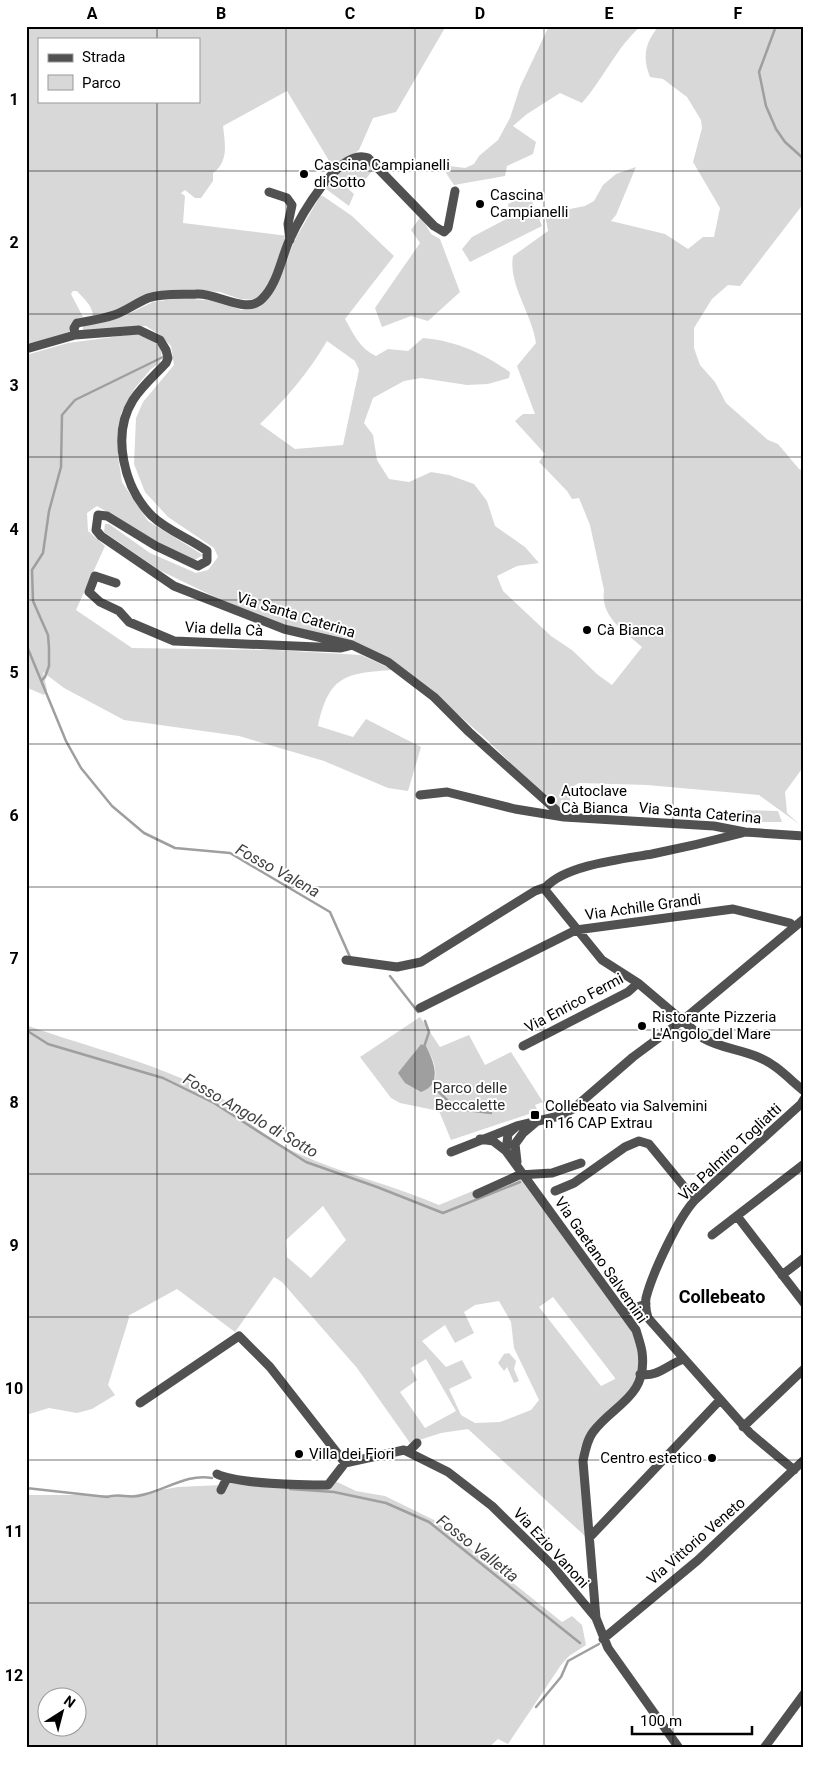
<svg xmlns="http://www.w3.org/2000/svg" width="830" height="1774" font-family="Roboto,sans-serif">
<rect width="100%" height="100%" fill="#fff"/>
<path fill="#d8d8d8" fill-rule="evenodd" d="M26,26H446L396,112L373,118L359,150L331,171L328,159L287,91L223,126C225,143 229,162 213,173V181L201,198H195L185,190L181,193L185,196L183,223L288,236L266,291L258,300L240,299L220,292L189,290L114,313L93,316C92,305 84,299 77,291H73L71,294L83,317L75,319L68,335L26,344ZM39,39H199V101H39Z
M549,26H641C616,48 604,78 582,103L560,93L527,114L513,126L536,142L533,154L507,166L505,176L454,185L446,173L450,166L465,168L474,164L479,156L498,140L510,118L520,87Z
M659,26H804V203L740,286L728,285L712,299L694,328V348L700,365L715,382L726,403L768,440L778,444L799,469L804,471V766L785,792L787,813L799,824L759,795L647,785L579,783L572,787L570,801L561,800L560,808L552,803L555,800L551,796L548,799L486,739L426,686L354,642L279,623L242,610L159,570L104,532L105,524H109L150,553L196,573L208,570L218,557L214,548L168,517L145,492L134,464L136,418L143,402L174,365L171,346L160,335L146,326L83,331V324L124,316L153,302L179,298L219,301L241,310L260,307L268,298L297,236L320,196H323L352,216L394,256L345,319C353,333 360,349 376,356L388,349L408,351L423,338C457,341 482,353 510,372L509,378L488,384L467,385L421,378L404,381L373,398L364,423L373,435L377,460L389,479L409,482L431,472L449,475L474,484L487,501L495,526L525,547L539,563L517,566L497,576L503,591L551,636L572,650L598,675L612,685L642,647C624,631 600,617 604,590L590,525L579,498L572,499L567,491L539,462L545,454L515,421L523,414H535L517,366L536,343C532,314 508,284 513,256L548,231L545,214L585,206L594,201L603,185L616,174L636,167L616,215L611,221L665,234L688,249L703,237H714L720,208L693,162L702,128L701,120L687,97L663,79L650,77C642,58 645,42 659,26ZM327,341L355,361L359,370L343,445L295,449L260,424C286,399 309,372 327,341Z
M357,158L367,161L421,216L431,234L440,239L460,292L428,321L411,316L382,327L375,308L420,243L411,230L421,216L373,170L364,181L358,177L351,179L350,184L343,179L341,182L354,194L349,206L326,189L346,164Z
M529,194L542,226L470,262L462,249L472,237L510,217L508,204Z
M135,334L151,338L162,350L160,363L151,369L135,388L121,413L118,456L122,482L148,521L203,555L194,560L168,548L97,506L87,513L88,531L105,546L76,610L132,648L275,650L361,655L394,670C346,673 329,675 318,726L353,737L366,719L421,747L408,791L388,788L324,761L239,736L124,720L64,688L43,672L47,690L44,695L30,689L26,692V355L68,343Z
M744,810L778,811L782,822H745Z
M420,1017L440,1047L469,1035L485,1065L511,1052L543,1102L535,1105L538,1111L451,1140L439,1111L400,1103L391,1098L360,1057ZM421,1044L426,1046C432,1057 437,1067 435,1079L412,1055Z
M26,1025C92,1049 160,1063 221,1098C235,1105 243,1118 255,1127C268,1136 283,1147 297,1153C343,1174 393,1185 439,1205L516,1173L631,1330C659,1403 598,1401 580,1450L585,1536L468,1429L441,1433L410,1443L357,1368L282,1282L274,1277L235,1332L177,1289L128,1316L129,1318L108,1385L115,1395L92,1409L77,1413L49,1408L26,1415ZM323,1206L346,1240L311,1278L287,1257L286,1240ZM553,1297L615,1378V1379L601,1386L539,1307ZM499,1301L511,1322L514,1348L539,1400L531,1410L500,1422L475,1423L461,1415L449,1389L472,1378L462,1360L446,1367L422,1341L445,1325L455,1343L474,1333L464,1312L475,1305ZM426,1359L456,1411L425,1428L400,1392L417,1380L411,1368Z
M509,1353L516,1361L514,1369L519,1381L514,1383L507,1367L504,1371L498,1363L504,1354Z
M230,1479L335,1481L356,1491L385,1496L434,1520L562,1622L572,1616L582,1625L586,1645L569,1656L561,1665L508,1744L498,1739L488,1748H26V1495H133L178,1487L221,1485ZM48,1696H78V1726H48Z"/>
<path fill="#9f9f9f" d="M421,1044L426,1046C434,1062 443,1084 421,1092L405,1083L398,1073Z"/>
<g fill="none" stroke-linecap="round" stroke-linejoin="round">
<path stroke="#9f9f9f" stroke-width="2.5" d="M776,26L759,72L766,106L776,129L785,142L804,159
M26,644L66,741L81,768L112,806L144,833L175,848L230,853L330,912L350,957
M42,680L45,677L49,666V648L48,635L33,601L32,570L43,553L49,511L61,467L62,415L75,400L163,357
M390,976L418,1012
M26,1030L48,1044L163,1078L214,1103L306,1162L377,1187L443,1213L520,1182
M424,1047L429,1032L425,1021
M435,1088L452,1105
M458,1109L491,1113
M26,1488L107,1497C119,1493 127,1498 138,1496C163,1492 186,1473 212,1478
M290,1489L334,1492L386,1503L429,1522L580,1643
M536,1707L561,1677L568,1661L599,1644"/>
<path stroke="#515151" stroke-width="9" d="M269,192L287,198L292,205L288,224L290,240
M75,335L74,328L77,323C89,321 102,319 114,315C126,311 136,303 148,298C163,293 182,295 197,294C218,293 247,315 262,299C277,285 281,259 289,241C299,219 339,146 368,158L434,226L444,232L448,228L455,191
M26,349L75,335L139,330L160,340L166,350L168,358L166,363C155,375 142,386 133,400C111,435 124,488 152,516C168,531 189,538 207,551V561L198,566L156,546L107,516L98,515L96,530L101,536L174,586L284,629L352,645L388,662L434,697L469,732L564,817L714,826L745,832L804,836
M116,583L95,576L89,592L100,602L119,611L129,622L174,641L341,648L349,646
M420,795L447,792L515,809L564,817
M546,887V891L602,960L638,983L703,1038C720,1048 739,1049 758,1057C776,1064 789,1079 804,1091
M546,887C566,865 623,859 652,854C682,848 712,841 742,833
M346,960L397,967L421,962L535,891L546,887
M420,1008L576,930L733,909L790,923L794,927
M523,1046L628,992L638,983
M517,1126L508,1134L506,1151L636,1330C638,1337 641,1345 642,1352C648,1397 614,1404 593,1432C587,1440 585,1451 583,1461L596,1618
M480,1139L493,1141L506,1151
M451,1152L517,1126L559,1116L573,1109L633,1057L683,1020L804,919
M517,1162L515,1144L523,1133L536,1122
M555,1191L574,1183L625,1147L639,1141L649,1144L695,1200
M477,1194L519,1175L552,1173L581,1163
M737,1216L804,1303
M712,1235L804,1164
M782,1275L804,1258
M623,1312L646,1304
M640,1374C657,1378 668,1364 684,1359
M140,1403L239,1336L270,1367L345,1463L404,1450L448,1472L492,1506L552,1565L596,1618L608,1648L679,1748
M743,1427L804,1369
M409,1451L417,1443
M794,1470L750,1433L648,1318C646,1311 645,1305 646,1298C652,1274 678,1218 695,1200L801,1104L804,1099
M217,1474C238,1484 303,1485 328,1485L345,1463
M221,1490L227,1478
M590,1537L720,1400
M603,1639L698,1560L804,1460
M764,1748L804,1694"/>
</g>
<path fill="none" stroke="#000" stroke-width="1" stroke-opacity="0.55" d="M157,26V39M286,26V1748M415,26V1748M544,26V1748M673,26V1748M157,101V1748M26,171H804M26,314H804M26,457H804M26,600H804M26,744H804M26,887H804M26,1030H804M26,1174H804M26,1317H804M26,1460H804M26,1603H804"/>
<g fill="#000" stroke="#fff" stroke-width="2">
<circle cx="304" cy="174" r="5"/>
<circle cx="480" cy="204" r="5"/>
<circle cx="587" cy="630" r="5"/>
<circle cx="551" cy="800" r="5"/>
<circle cx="642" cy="1026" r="5"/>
<rect x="530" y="1110" width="10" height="10" rx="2.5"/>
<circle cx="299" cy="1454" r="5"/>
<circle cx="712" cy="1458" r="5"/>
</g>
<g text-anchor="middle" stroke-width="4" stroke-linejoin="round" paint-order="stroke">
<g font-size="15" fill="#000" stroke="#fff" text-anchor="start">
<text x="314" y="170">Cascina Campianelli<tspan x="314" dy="17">di Sotto</tspan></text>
<text x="490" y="200">Cascina<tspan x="490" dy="17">Campianelli</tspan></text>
<text x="597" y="635">Cà Bianca</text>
<text x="561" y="796">Autoclave<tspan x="561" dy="17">Cà Bianca</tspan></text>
<text x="652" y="1022">Ristorante Pizzeria<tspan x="652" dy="17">L'Angolo del Mare</tspan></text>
<text x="545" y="1111">Collebeato via Salvemini<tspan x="545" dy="17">n 16 CAP Extrau</tspan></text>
<text x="309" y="1459">Villa dei Fiori</text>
<text x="702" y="1463" text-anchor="end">Centro estetico</text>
</g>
<g font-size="15" fill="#000" stroke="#fff">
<text transform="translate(296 615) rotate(17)" y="5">Via Santa Caterina</text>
<text transform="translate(224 629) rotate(3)" y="5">Via della Cà</text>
<text transform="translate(700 813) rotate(5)" y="5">Via Santa Caterina</text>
<text transform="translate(643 907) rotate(-8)" y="5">Via Achille Grandi</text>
<text transform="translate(574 1003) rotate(-28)" y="5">Via Enrico Fermi</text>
<text transform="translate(730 1152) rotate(-43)" y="5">Via Palmiro Togliatti</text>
<text transform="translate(601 1260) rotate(55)" y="5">Via Gaetano Salvemini</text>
<text transform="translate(696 1541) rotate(-41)" y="5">Via Vittorio Veneto</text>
<text transform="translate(551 1548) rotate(47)" y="5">Via Ezio Vanoni</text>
</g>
<g font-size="15" fill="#2f2f2f" stroke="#fff">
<text x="470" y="1093">Parco delle<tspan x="470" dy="17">Beccalette</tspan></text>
</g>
<g font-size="16" font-style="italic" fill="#404040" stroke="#fff">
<text transform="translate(278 870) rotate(29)" y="6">Fosso Valena</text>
<text transform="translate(251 1115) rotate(30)" y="6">Fosso Angolo di Sotto</text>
<text transform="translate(478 1548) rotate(38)" y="6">Fosso Valletta</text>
</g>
<g font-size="18" font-weight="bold" fill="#000" stroke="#fff">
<text x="722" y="1303">Collebeato</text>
</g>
</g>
<rect width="830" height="1774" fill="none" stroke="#ffffff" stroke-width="55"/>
<rect x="38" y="38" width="162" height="65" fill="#ffffff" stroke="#999999"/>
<rect x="48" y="54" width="25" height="8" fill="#515151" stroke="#999999"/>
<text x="82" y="62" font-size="15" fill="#000000">Strada</text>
<rect x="48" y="75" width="25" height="15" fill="#d8d8d8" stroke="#999999"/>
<text x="82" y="88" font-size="15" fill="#000000">Parco</text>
<g transform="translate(62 1712) rotate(36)"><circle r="24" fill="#ffffff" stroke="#999999"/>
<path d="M0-4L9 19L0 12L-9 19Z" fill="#000000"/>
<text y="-8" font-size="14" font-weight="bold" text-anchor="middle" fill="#000000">N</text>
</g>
<path d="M632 1726v8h120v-8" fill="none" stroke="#000000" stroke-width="2.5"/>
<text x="640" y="1726" font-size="15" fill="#000000" stroke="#ffffff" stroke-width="4" paint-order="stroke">100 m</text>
<rect x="28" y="28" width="774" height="1718" fill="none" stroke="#000" stroke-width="2"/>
<g font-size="16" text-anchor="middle" font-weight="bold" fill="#000">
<text x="92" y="19">A</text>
<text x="221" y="19">B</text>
<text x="350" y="19">C</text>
<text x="480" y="19">D</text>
<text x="609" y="19">E</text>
<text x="738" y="19">F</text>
<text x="14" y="105">1</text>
<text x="14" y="248">2</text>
<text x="14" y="391">3</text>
<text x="14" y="535">4</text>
<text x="14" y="678">5</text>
<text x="14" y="821">6</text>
<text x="14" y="964">7</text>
<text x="14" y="1108">8</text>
<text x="14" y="1251">9</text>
<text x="14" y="1394">10</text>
<text x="14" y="1537">11</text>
<text x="14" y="1681">12</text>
</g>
</svg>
